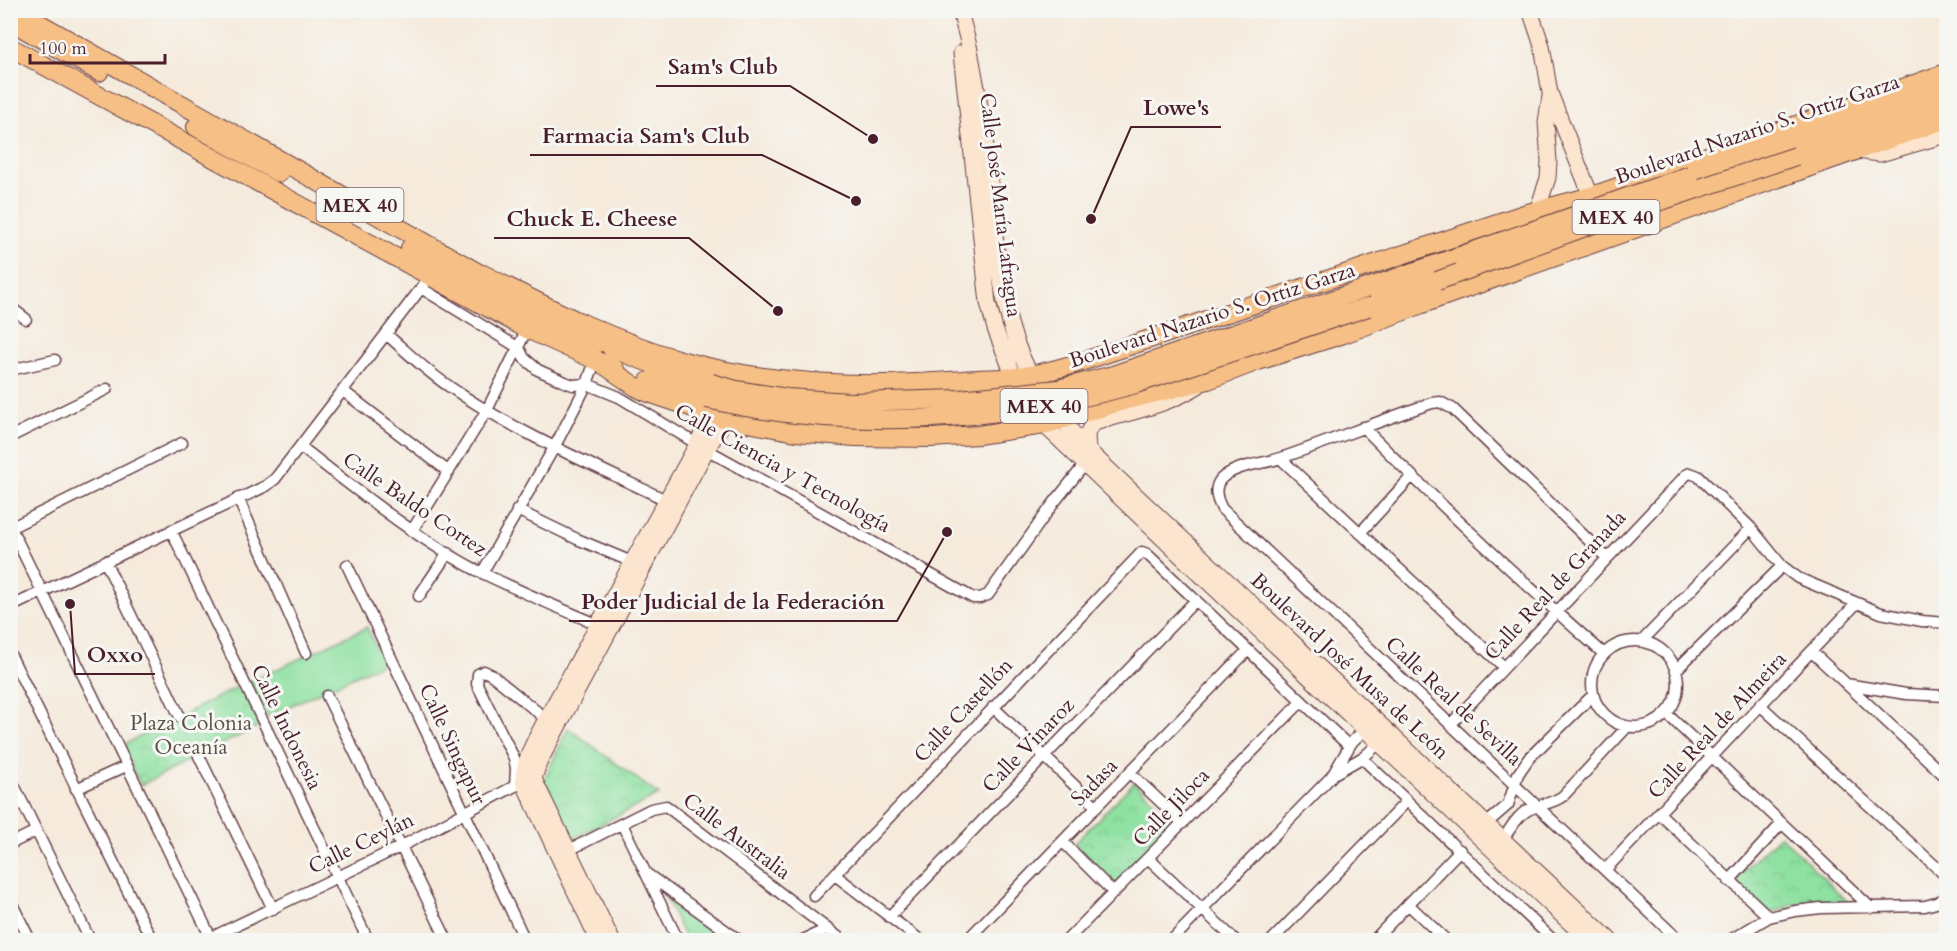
<svg xmlns="http://www.w3.org/2000/svg" width="1957" height="951" font-family="Cardo,serif">
<defs>
<pattern id="park-crowns" width="20" height="18" patternUnits="userSpaceOnUse" patternTransform="scale(1.5)"><rect width="20" height="18" fill="#8ee1a1"/><path d="M2 6a3 3 0 1 1 6 0M12 15a3 3 0 1 1 6 0" fill="none" stroke="#7cc18b"/></pattern>
</defs>
<rect width="100%" height="100%" fill="#f6f6f2"/>
<filter id="ink" filterUnits="userSpaceOnUse"><feTurbulence type="fractalNoise" baseFrequency=".0167" numOctaves="2"/><feDisplacementMap in="SourceGraphic" scale="12" xChannelSelector="R" yChannelSelector="G"/><feConvolveMatrix kernelMatrix="1 2 1 2 8 2 1 2 1" color-interpolation-filters="sRGB"/></filter>
<filter id="wash" filterUnits="userSpaceOnUse"><feTurbulence type="fractalNoise" baseFrequency=".008" numOctaves="4" result="noise"/><feDisplacementMap in="SourceGraphic" scale="24" xChannelSelector="R" yChannelSelector="G"/><feGaussianBlur stdDeviation="1.35" result="paint"/><feColorMatrix in="noise" values="0 0 0 0 0 0 0 0 0 0 0 0 0 0 0 0 0 1.4 0 .05"/><feComposite in="paint" operator="in"/></filter>
<g filter="url(#wash)">
<rect width="100%" height="100%" fill="#f5eadc"/>
<path fill="url(#park-crowns)" stroke="#6c8066" stroke-width="1.5" d="M241,685L261,725L141,785L121,746Z
M568,728L659,795L568,841L541,787Z
M1134,782L1176,823L1116,885L1074,844Z
M1780,835L1850,904H1793L1770,914L1734,880Z
M666,899L723,940H686Z"/>
<path fill="#8ee1a1" stroke="#6c8066" stroke-width="1.5" d="M367,627L383,663L266,717L249,682Z"/>
</g>
<g filter="url(#ink)">
<g fill="none" stroke-linecap="round" stroke-linejoin="round">
<g stroke="#643d46" stroke-width="13">
<path id="street" d="M421,288L519,348L524,358L538,370L565,382L573,385L587,384L619,397L697,444L973,598H980L988,595L1053,504L1085,464
M10,307L26,319
M386,334C407,352 427,372 450,387C517,433 593,465 666,500
M10,370L55,360
M343,391L449,472
M1363,427C1440,505 1521,581 1604,654
M10,437L107,389
M301,447C358,491 418,540 482,573C522,592 563,610 604,627
M1280,458L1504,667
M238,498L306,653
M517,510L577,539L632,562
M10,526L212,940
M10,528L182,443
M413,529L487,410L527,329
M171,530L368,940
M1360,533L1412,476
M1607,558L1453,409L1440,402L1432,403C1381,420 1331,441 1281,458C1263,464 1235,465 1221,479C1213,488 1217,500 1222,509L1679,940
M105,561L180,717
M347,565L525,940
M482,573L555,446L587,384L595,361
M419,596L448,553
M10,607L266,486L275,479L425,283
M1592 684a43 43 0 1 1 86 0a43 43 0 1 1-86 0Z
M1642,641L1751,528
M1812,652L1946,777
M10,654L152,940
M1676,670L1782,566
M1846,684L1906,694L1946,696
M327,696L447,940
M1760,705L1946,876
M993,707L1097,807
M1667,714L1871,908
M1451,724L1686,475L1690,473L1698,476L1751,528L1782,566L1798,578L1881,613L1922,621L1946,623
M199,756L273,909
M1362,758L1553,940
M1130,773L1183,823
M1332,775L1365,756L1379,743
M10,777L90,940
M515,786L516,768L514,758L477,684L478,674L484,671L492,675L551,723
M76,789L126,766
M1660,814L1769,917
M1487,823L1508,805L1518,774L1529,758L1593,695
M622,824L678,940
M1503,839C1510,829 1517,816 1528,810C1540,804 1552,804 1563,796L1627,727
M1063,842L1114,893
M10,844L36,831
M569,850L651,809L666,806L842,940
M1148,858L1235,940
M1605,870L1856,604
M647,874L739,940
M835,875L920,940
M1729,881L1782,823
M814,896L1142,552L1147,554L1349,746
M10,900L30,940
M1408,904L1446,940
M889,917L1196,600
M206,940L400,847L515,786L528,781
M803,940L827,929
M967,940L1248,650
M1067,940L1302,701
M1172,940L1332,776L1352,742L1365,729
M1272,940L1407,801
M1374,940L1460,850
M1730,940L1769,917L1795,911L1821,908L1925,906L1936,903L1946,897"/>
</g>
<g stroke="#643d46" stroke-width="17">
<path id="secondary" d="M960,10C963,24 967,37 970,50C976,80 981,110 985,140C997,217 992,317 1037,384
M1530,10L1542,46L1550,93L1595,206
M961,53L988,303L995,329L1014,377L1044,425L1207,581L1588,940
M1857,151L1880,154L1946,135
M1537,211L1548,178L1549,161L1546,122L1550,96
M1055,412L1088,450L1610,940
M1088,450L1087,434L1092,424C1128,412 1165,407 1198,386
M598,940L523,782C523,759 535,740 546,719L697,444L711,415
M612,940L534,779L539,763L558,727L707,449L726,419"/>
</g>
<g stroke="#643d46" stroke-width="20">
<path id="highway" d="M16,10L491,280
M24,29L99,72
M10,47L527,329L615,369
M196,127L279,173
M1796,156L1946,103
M1690,175L1946,87
M410,248L560,330L598,343
M483,274C548,308 616,342 687,362C777,386 871,388 963,380C981,378 999,379 1017,377C1037,375 1056,369 1075,364L1524,214L1592,196L1946,73
M1367,288L1460,256
M1368,307L1437,281
M611,348L652,364L711,383
M604,365L636,387L646,392L726,419L796,432L855,437L931,438L978,435L1044,425L1127,400L1208,380L1258,361L1344,334L1422,304L1946,119
M649,381L707,399"/>
</g>
<use href="#street" stroke="#fff" stroke-width="10"/>
<use href="#secondary" stroke="#fbe5cf" stroke-width="15"/>
<use href="#highway" stroke="#f5bf86" stroke-width="18"/>
<g stroke="#643d46" stroke-width="20" stroke-linecap="butt">
<path id="highway-bridge" d="M1460,256L1690,175
M1437,281L1607,219L1796,156
M711,383L736,390L787,398L850,402L959,399L1058,389L1113,375L1367,288
M707,399C847,432 998,423 1136,384L1368,307"/>
</g>
<use href="#highway-bridge" stroke="#f5bf86" stroke-width="18"/>
</g>
</g>
<g text-anchor="middle" stroke-width="6" stroke-linejoin="round" paint-order="stroke">
<g fill="#f6f6f2" stroke="#7e6067" stroke-width="1.5">
<rect x="316.5" y="188" width="87" height="34" rx="4.5"/>
<rect x="1572.5" y="200" width="87" height="34" rx="4.5"/>
<rect x="1000.5" y="389" width="87" height="34" rx="4.5"/>
</g>
<g font-size="20" font-weight="bold" fill="#4a1f2b">
<text x="360" y="212">MEX 40</text>
<text x="1616" y="224">MEX 40</text>
<text x="1044" y="413">MEX 40</text>
</g>
<g font-size="21" fill="#4a1f2b" stroke="#f6f6f2">
<text transform="translate(1757 129) rotate(-19)" y="7">Boulevard Nazario S. Ortiz Garza</text>
<text transform="translate(1001 205) rotate(83)" y="7">Calle José María Lafragua</text>
<text transform="translate(1212 315) rotate(-18)" y="7">Boulevard Nazario S. Ortiz Garza</text>
<text transform="translate(783 468) rotate(29)" y="7">Calle Ciencia y Tecnología</text>
<text transform="translate(415 504) rotate(34)" y="7">Calle Baldo Cortez</text>
<text transform="translate(1555 585) rotate(-47)" y="7">Calle Real de Granada</text>
<text transform="translate(1350 666) rotate(43)" y="7">Boulevard José Musa de León</text>
<text transform="translate(1454 701) rotate(43)" y="7">Calle Real de Sevilla</text>
<text transform="translate(963 710) rotate(-47)" y="7">Calle Castellón</text>
<text transform="translate(1717 725) rotate(-47)" y="7">Calle Real de Almeira</text>
<text transform="translate(287 727) rotate(64)" y="7">Calle Indonesia</text>
<text transform="translate(453 744) rotate(65)" y="7">Calle Singapur</text>
<text transform="translate(1028 745) rotate(-46)" y="7">Calle Vinaroz</text>
<text transform="translate(1094 782) rotate(-46)" y="7">Sadasa</text>
<text transform="translate(1171 807) rotate(-46)" y="7">Calle Jiloca</text>
<text transform="translate(737 836) rotate(37)" y="7">Calle Australia</text>
<text transform="translate(361 843) rotate(-26)" y="7">Calle Ceylán</text>
</g>
<g font-size="21" fill="#5b5048" stroke="#f6f6f2">
<text x="191" y="730">Plaza Colonia<tspan x="191" dy="24">Oceanía</tspan></text>
</g>
</g>
<path fill="none" stroke="#4a1f2b" stroke-width="2" d="M873 139L790 86H656M1091 219L1131 127H1221M856 201L762 155H530M778 311L689 238H494M947 532L897 621H569M70 604L75 674H155"/>
<g fill="#4a1f2b" stroke="#f6f6f2" stroke-width="2">
<circle cx="873" cy="139" r="6"/>
<circle cx="1091" cy="219" r="6"/>
<circle cx="856" cy="201" r="6"/>
<circle cx="778" cy="311" r="6"/>
<circle cx="947" cy="532" r="6"/>
<circle cx="70" cy="604" r="6"/>
</g>
<g font-size="22" text-anchor="middle" font-weight="bold" fill="#4a1f2b" stroke="#f6f6f2" stroke-width="6" stroke-linejoin="round" paint-order="stroke">
<text x="723" y="74">Sam's Club</text>
<text x="1176" y="115">Lowe's</text>
<text x="646" y="143">Farmacia Sam's Club</text>
<text x="592" y="226">Chuck E. Cheese</text>
<text x="733" y="609">Poder Judicial de la Federación</text>
<text x="115" y="662">Oxxo</text>
</g>
<rect width="1957" height="951" fill="none" stroke="#f6f6f2" stroke-width="36"/>
<path d="M30 54v9h135v-9" fill="none" stroke="#4a1f2b" stroke-width="3"/>
<text x="39" y="54" font-size="18" fill="#4a1f2b" stroke="#f6f6f2" stroke-width="4.5" paint-order="stroke">100 m</text>
</svg>
